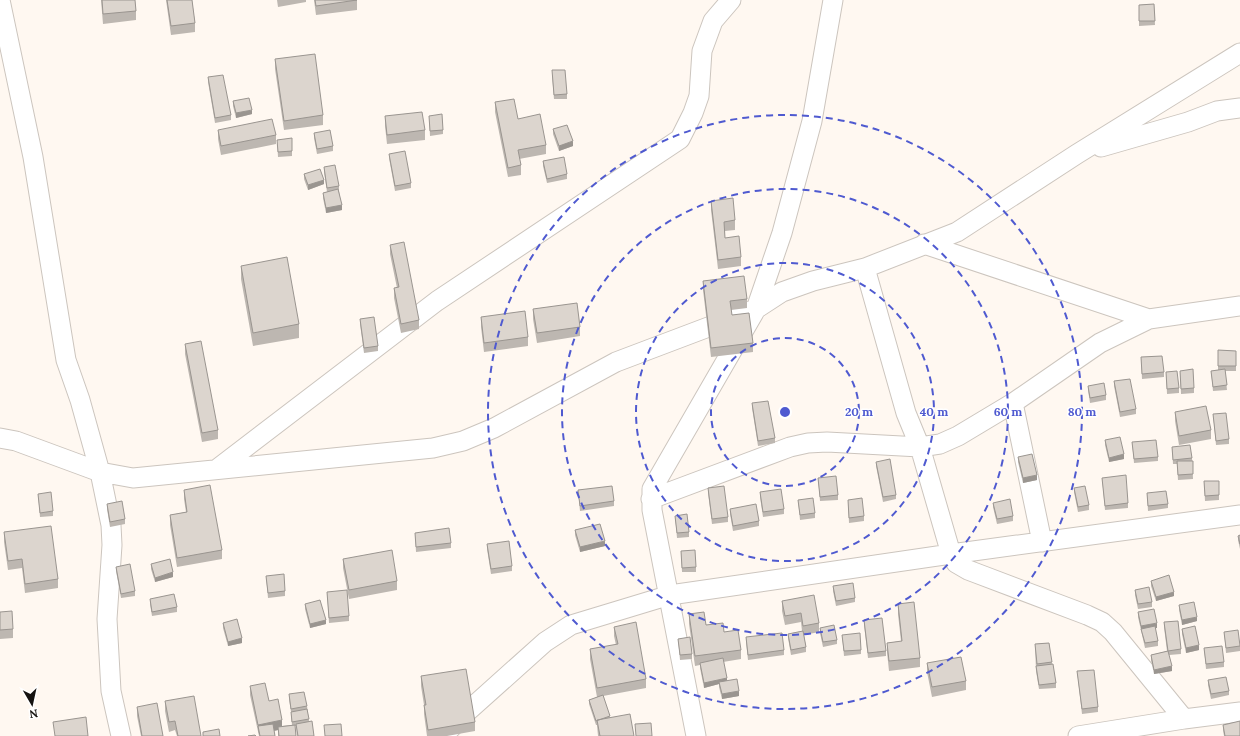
<svg xmlns="http://www.w3.org/2000/svg" width="1240" height="736" font-family="Lora,serif">
<rect width="100%" height="100%" fill="#fff8f1"/>
<g fill="none" stroke-linecap="round" stroke-linejoin="round">
<g stroke="#ccc5be" stroke-width="21">
<path id="street" d="M0,0L33,157L66,360L80,400L100,472L111,525L112,545L107,619L111,691L121,736
M1101,147L1188,122L1217,111L1240,108
M924,244L1149,319
M865,268L906,413L920,447L951,554L956,563L968,570L1087,615L1102,622L1113,632L1184,719
M1013,403L1042,542
M0,438L16,441L100,472L133,478L433,448L463,441L494,428L616,362L756,309L782,292L813,281L865,268L957,232L1077,154L1240,53
M217,469L437,301L680,139L693,113L699,96L702,51L713,21L731,0
M651,499L790,447L808,443L827,442L920,447L940,444L958,436L1013,403L1100,343L1149,319L1240,306
M443,736L468,711L545,642L571,625L670,595L951,554L1240,515
M696,736L652,510V489L756,309L782,233L812,121L833,0
M1078,736L1184,719L1240,712"/>
</g>
<use href="#street" stroke="#fff" stroke-width="19"/>
</g>
<path fill="#bdb7b1" d="M101,0H135L136,11V20L103,24Z
M166,0H192L195,23V32L171,35Z
M277,0H306V2L278,7Z
M314,0H357V10L316,15Z
M1154,4L1155,25L1139,26V5Z
M275,59L323,115V125L284,130L275,69Z
M552,75L567,94V99H554Z
M208,77L231,115V120L215,123L208,82Z
M233,101L252,114L236,118L233,106Z
M495,102L518,119L546,145V154L519,159L521,165V175L508,177L495,112Z
M385,116L425,130V140L387,144L385,126Z
M429,116L443,130V134L430,136Z
M553,129L573,146L559,151L553,134Z
M218,130L276,135V144L221,155L218,139Z
M314,133L333,146V151L317,154L314,138Z
M277,140L292,151V156L278,157Z
M389,154L411,183V188L395,191L389,158Z
M543,161L567,174V179L547,183L543,166Z
M324,167L339,186V191L342,210L326,213L323,198V193L327,192L324,172Z
M304,174L324,184L308,190L304,179Z
M711,201L735,220V230L725,231V238L741,257V266L718,269L711,210Z
M390,245L419,320V329L401,333L394,298V288H397L390,254Z
M241,266L299,324V338L253,346L241,279Z
M703,281L747,299V308L731,310L732,315L753,343V352L711,357L703,290Z
M533,309L580,327V336L537,343L533,319Z
M481,317L528,337V346L484,352L481,327Z
M360,319L378,346V351L364,353L360,324Z
M185,344L218,430V439L202,442L185,354Z
M1218,350L1236,351V371H1225L1227,390L1213,391L1211,371L1218,370Z
M1141,357L1164,372V377L1142,379Z
M1180,371L1194,388V393L1181,394Z
M1166,372L1179,388V393L1167,394Z
M1114,381L1136,409V414L1120,417L1114,386Z
M1088,386L1106,395V400L1090,403L1088,390Z
M752,403L775,438V443L758,446L752,408Z
M1175,412L1211,430V439L1179,445L1175,421Z
M1213,414L1229,439V444L1216,445Z
M1105,440L1124,459L1109,462L1105,445Z
M1132,442L1158,457V461L1134,463Z
M1172,447L1192,458L1193,479L1178,480L1177,464H1173Z
M1018,457L1037,480L1023,483L1018,462Z
M876,462L896,495V499L883,502L876,466Z
M818,478L838,495V500L820,501Z
M1102,478L1128,503V508L1105,510Z
M1204,481H1219V500L1205,501Z
M708,488L728,517V522L712,524L708,493Z
M1074,488L1089,505V510L1078,512L1074,492Z
M184,490L222,550V559L177,567L170,525V515L186,512L184,499Z
M578,490L614,501V506L580,511Z
M760,492L784,509V514L763,517L760,497Z
M1147,493L1168,504V508L1148,511Z
M38,494L53,511V516L40,517Z
M798,500L815,513V518L800,520Z
M848,500L864,516V521L849,523Z
M993,503L1013,516V521L997,524L993,507Z
M107,504L125,519V524L110,527L107,509Z
M730,509L759,521V526L733,531L730,514Z
M675,516L689,532V537L677,538Z
M575,530L605,546L580,552L575,535Z
M4,532L58,579V588L25,593L22,568L8,570L4,542Z
M415,533L451,543V548L416,552Z
M1240,535V549L1238,540V536Z
M487,544L512,566V571L491,574L487,549Z
M681,551L696,567V572H682Z
M343,559L397,581V590L349,599L343,568Z
M151,564L173,577L155,582L151,569Z
M116,567L135,591V596L121,598L116,571Z
M266,576L285,591V596L268,598Z
M1151,581L1174,596L1156,601L1151,586Z
M833,586L855,598V602L836,606L833,591Z
M1135,590L1152,602V607L1138,609L1135,595Z
M327,592L349,616V621L329,623Z
M150,599L177,607V612L152,616L150,604Z
M782,601L819,623V632L804,635L806,647V652L791,655L788,638V634L802,631L801,622L785,625L782,611Z
M305,604L326,624L310,628L305,609Z
M898,604L920,658V667L889,671L887,652V643L901,641L898,614Z
M1179,605L1197,621L1182,625L1179,610Z
M0,612L13,629V638L0,639Z
M1138,612L1157,628H1155L1158,641V646L1145,648L1138,617Z
M689,614L706,625L724,632L741,650V659L723,662L727,681L739,696L722,699L719,687V684L704,688L700,668V665L695,666L689,624Z
M864,620L886,651V656L868,658L864,625Z
M1164,622L1181,649V654L1169,655L1172,671L1154,674L1151,660V655L1167,651L1164,627Z
M223,623L242,643L228,646L223,628Z
M614,627L646,679V688L603,696L610,718L634,736H598L597,725H596L589,704V700L597,697L590,659V649L616,645L614,636Z
M820,628L837,640V644L823,647L820,633Z
M1182,629L1199,650L1186,653L1182,634Z
M1224,632L1240,646V651L1226,653Z
M842,635L861,650V654L844,656Z
M746,637L784,650V655L748,660L746,642Z
M678,639L692,654V659L680,660Z
M1049,643L1052,664L1056,683V688L1039,689L1036,671L1035,644Z
M1204,648L1224,662V667L1206,669Z
M927,663L966,681V690L932,697L927,672Z
M1077,671L1098,707V712L1082,714Z
M421,676L475,722V731L447,736H427L424,714V705L421,686Z
M1208,680L1229,691V695L1211,699L1208,685Z
M250,686L269,701L282,726L292,725L291,716V712L289,699V694L307,706L309,721L314,736H297L296,726H295L296,736H278V730L274,731L275,736H259L250,695Z
M165,701L201,736H177L175,730L169,732L165,711Z
M137,707L163,736H141L137,716Z
M1223,725L1240,736H1224L1223,730Z"/>
<path fill="#9a9590" d="M252,110V114L236,118V113Z
M573,141V146L559,151V146Z
M324,180V184L308,190V185Z
M342,205V210L326,213V208Z
M1124,454V459L1109,462V458Z
M1037,475V480L1023,483V478Z
M605,541V546L580,552V547Z
M173,572V577L155,582V578Z
M1174,592V596L1156,601V597Z
M1197,617V621L1182,625V620Z
M326,620V624L310,628V624Z
M1157,623V628L1142,631L1141,629V631V626Z
M242,638V643L228,646V642Z
M1199,645V650L1186,653V648Z
M1172,666V671L1154,674V670Z
M727,678V683L719,682V684L704,688V683Z
M739,691V696L722,699V694Z
M282,720V729L278,727V730L259,734L258,726V734V725Z"/>
<path fill="#dcd5ce" stroke="#9a9590" d="M102,0H135L136,11L103,14Z
M167,0H192L195,23L171,26Z
M315,0H357L316,6Z
M1154,4L1155,21H1139V5Z
M315,54L323,115L284,121L275,59Z
M552,70H565L567,94L554,95Z
M223,75L231,115L215,118L208,77Z
M249,98L252,110L236,113L233,101Z
M514,99L518,119L540,114L546,145L518,150L521,165L508,168L495,102Z
M422,112L425,130L387,135L385,116Z
M442,114L443,130L430,131L429,116Z
M272,119L276,135L221,146L218,130Z
M567,125L573,141L559,146L553,129Z
M330,130L333,146L317,149L314,133Z
M292,138V151L278,152L277,140Z
M405,151L411,183L395,186L389,154Z
M564,157L567,174L547,179L543,161Z
M335,165L339,186L327,188L324,167Z
M320,169L324,180L308,185L304,174Z
M338,189L342,205L326,208L323,193Z
M733,198L735,220L724,222L725,238L739,236L741,257L718,260L711,201Z
M404,242L419,320L401,324L394,288L399,287L390,245Z
M287,257L299,324L253,333L241,266Z
M744,276L747,299L730,301L732,315L749,313L753,343L711,348L703,281Z
M577,303L580,327L537,333L533,309Z
M525,311L528,337L484,343L481,317Z
M374,317L378,346L364,348L360,319Z
M201,341L218,430L202,433L185,344Z
M1218,350L1236,351V366H1218Z
M1162,356L1164,372L1142,374L1141,357Z
M1193,369L1194,388L1181,389L1180,371Z
M1225,369L1227,385L1213,387L1211,371Z
M1177,371L1179,388L1167,389L1166,372Z
M1130,379L1136,409L1120,412L1114,381Z
M1104,383L1106,395L1090,398L1088,386Z
M768,401L775,438L758,441L752,403Z
M1206,406L1211,430L1179,436L1175,412Z
M1226,413L1229,439L1216,441L1213,414Z
M1120,437L1124,454L1109,458L1105,440Z
M1156,440L1158,457L1134,459L1132,442Z
M1190,445L1192,458L1173,460L1172,447Z
M1032,454L1037,475L1023,478L1018,457Z
M890,459L896,495L883,497L876,462Z
M1177,461H1193V474L1178,475Z
M1126,475L1128,503L1105,506L1102,478Z
M836,476L838,495L820,497L818,478Z
M1204,481H1219V495L1205,496Z
M210,485L222,550L177,558L170,515L187,512L184,490Z
M612,486L614,501L580,506L578,490Z
M724,486L728,517L712,519L708,488Z
M1085,486L1089,505L1078,507L1074,488Z
M781,489L784,509L763,512L760,492Z
M1166,491L1168,504L1148,506L1147,493Z
M51,492L53,511L40,513L38,494Z
M813,498L815,513L800,515L798,500Z
M862,498L864,516L849,518L848,500Z
M1010,499L1013,516L997,519L993,503Z
M122,501L125,519L110,522L107,504Z
M756,504L759,521L733,526L730,509Z
M687,514L689,532L677,533L675,516Z
M600,524L605,541L580,547L575,530Z
M51,526L58,579L25,584L22,559L8,561L4,532Z
M449,528L451,543L416,547L415,533Z
M1240,535V544L1238,536Z
M509,541L512,566L491,569L487,544Z
M392,550L397,581L349,590L343,559Z
M695,550L696,567L682,568L681,551Z
M170,559L173,572L155,578L151,564Z
M130,564L135,591L121,594L116,567Z
M284,574L285,591L268,593L266,576Z
M1169,575L1174,592L1156,597L1151,581Z
M853,583L855,598L836,601L833,586Z
M1149,587L1152,602L1138,604L1135,590Z
M347,590L349,616L329,618L327,592Z
M174,594L177,607L152,612L150,599Z
M814,595L819,623L803,626L801,613L785,616L782,601Z
M320,600L326,620L310,624L305,604Z
M914,602L920,658L889,661L887,643L902,641L898,604Z
M1194,602L1197,617L1182,620L1179,605Z
M1154,609L1157,623L1141,626L1138,612Z
M12,611L13,629L0,630V612Z
M704,612L706,625L723,623L724,632L738,630L741,650L695,656L689,614Z
M882,618L886,651L868,653L864,620Z
M237,619L242,638L228,642L223,623Z
M1178,621L1181,649L1168,651L1172,666L1154,670L1151,655L1168,651L1164,622Z
M636,622L646,679L597,688L590,649L618,644L614,627Z
M834,625L837,640L823,642L820,628Z
M1155,626L1158,641L1145,643L1141,629Z
M1195,626L1199,645L1186,648L1182,629Z
M1238,630L1240,646L1226,648L1224,632Z
M803,631L806,647L791,650L788,634Z
M782,633L784,650L748,655L746,637Z
M860,633L861,650L844,651L842,635Z
M690,637L692,654L680,655L678,639Z
M1049,643L1052,662L1037,664L1035,644Z
M1222,646L1224,662L1206,664L1204,648Z
M961,657L966,681L932,687L927,663Z
M723,658L727,678L704,683L700,663Z
M1053,664L1056,683L1039,685L1036,666Z
M466,669L475,722L428,730L424,705H426L421,676Z
M1094,670L1098,707L1082,709L1077,671Z
M1226,677L1229,691L1211,694L1208,680Z
M737,679L739,691L722,694L719,682Z
M265,683L269,701L278,699L282,720L258,725L250,686Z
M304,692L307,706L291,709L289,694Z
M603,695L610,716L596,721L589,700Z
M194,696L201,736H178L175,721L169,722L165,701Z
M157,703L163,736H142L137,707Z
M307,709L309,719L292,722L291,712Z
M630,714L634,736H600L597,720Z
M86,717L88,736H55L53,722Z
M312,721L314,736H298L296,724Z
M1240,721V736H1225L1223,725Z
M651,723L652,736H636L635,724Z
M273,724L275,736H260L258,726Z
M341,724L342,736H325L324,725Z
M295,725L296,736H279L278,727Z
M219,729L220,736H203V732Z
M255,735L256,736H248Z"/>
<g fill="none" stroke="#4f5ad0" stroke-width="2" stroke-dasharray="7 5">
<circle cx="785" cy="412" r="74"/>
<circle cx="785" cy="412" r="149"/>
<circle cx="785" cy="412" r="223"/>
<circle cx="785" cy="412" r="297"/>
</g>
<circle cx="785" cy="412" r="6" fill="#4f5ad0" stroke="#fff" stroke-width="2"/>
<g font-size="12" text-anchor="middle" font-weight="bold" fill="#4f5ad0" stroke="#fff" stroke-width="3" stroke-linejoin="round" paint-order="stroke">
<text x="859" y="416">20 m</text>
<text x="934" y="416">40 m</text>
<text x="1008" y="416">60 m</text>
<text x="1082" y="416">80 m</text>
</g>
<g transform="translate(32 704) rotate(171)" stroke="#ffffff" stroke-width="3" paint-order="stroke">
<path d="M0-3L7 15L0 10L-7 15Z" fill="#151311"/>
<text y="-6" font-size="11" font-weight="bold" text-anchor="middle" fill="#151311">N</text>
</g>
</svg>
